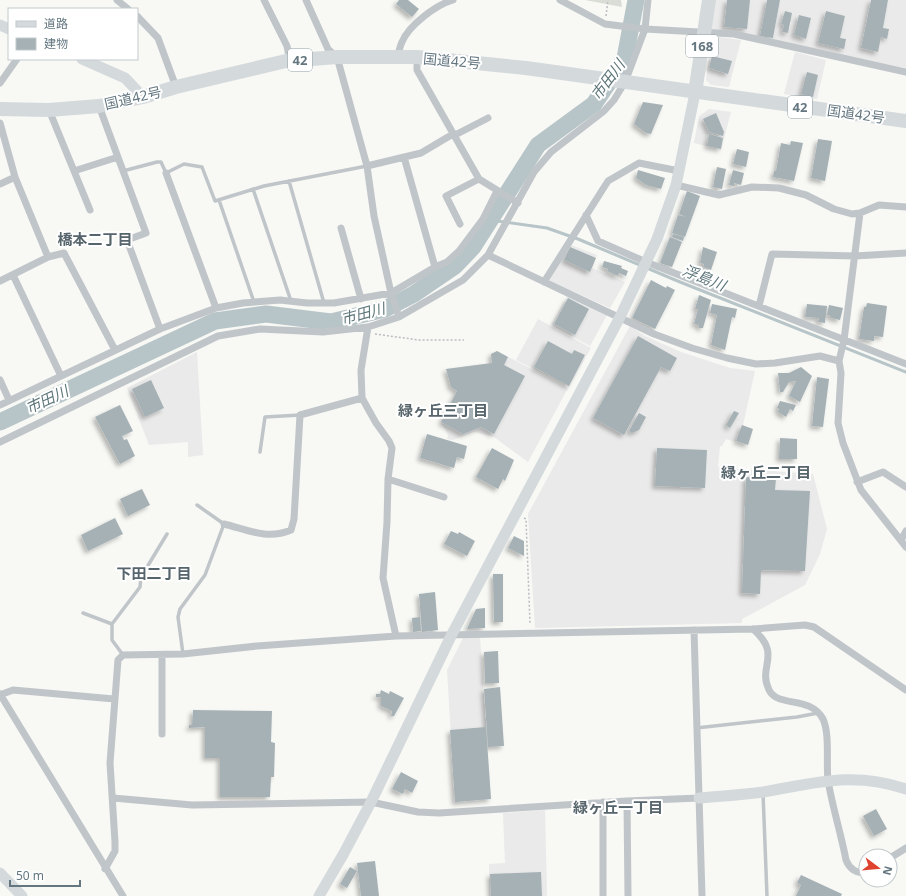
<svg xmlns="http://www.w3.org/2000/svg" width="906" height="896" font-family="'Noto Sans','Noto Sans JP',sans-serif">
<defs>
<filter id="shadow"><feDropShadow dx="-3" dy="3" stdDeviation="2" flood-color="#0004"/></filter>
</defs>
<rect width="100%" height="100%" fill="#f8f8f5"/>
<path fill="#e9eae9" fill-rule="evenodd" d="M716,0H727L724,26L746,29L750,0H767L761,36L773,38L780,0H871L861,48L878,52L881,37L887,38L888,29L883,28L888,0H906V68L711,30ZM785,11L791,23L788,33L782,32L784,25L781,24ZM826,11L845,16L840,38L846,39L818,43ZM799,15L811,18L806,39L794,35Z
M712,36L741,40L729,87L711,85L706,80Z
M795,52L826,60L817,99L784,94Z
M709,109L731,112L721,150L694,143L699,116Z
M571,245L597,255L592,268L625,282L610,308L550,281V276Z
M567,296L607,315L590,346L551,325Z
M538,319L591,348L569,387L516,360Z
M630,326L645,336L681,352L730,368L755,371L743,425L736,442L726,439L722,446H720L718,467L813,474L827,529L820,554L805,585L742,619V623L535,628L528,514Z
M497,351L568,388L528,462L494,437L474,432L453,440L447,439L448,435L441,422L457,391L451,387L446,369L492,363L491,354Z
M197,352L203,455L188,457V442L149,445L127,388Z
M480,637L491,799L455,802L447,670L463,638Z
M545,810L547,896H489V864L505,863L503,813Z"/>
<path fill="#d9ddd5" d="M585,0H621L622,7Z"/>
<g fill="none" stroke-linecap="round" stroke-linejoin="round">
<path stroke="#b7c5c8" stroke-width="3" d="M490,220L547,228L578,239L680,282L906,372"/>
<path stroke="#b7c5c8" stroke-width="17" d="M0,422L215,321L266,314L331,322L385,309L414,294L455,266L473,247L538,145L594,104L625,58L636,0"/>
</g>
<path fill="#a6b1b5" filter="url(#shadow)" d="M399,0H408L419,9L412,17L396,4Z
M727,0H750L747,29L724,27Z
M767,0H780L773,38L760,36Z
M871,0H888L883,28L889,29L887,39L881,37L878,52L861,48Z
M785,11L792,13L788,33L782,32L784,25L781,24Z
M826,11L845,16L840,38L846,39L844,49L818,43Z
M799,15L811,18L806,39L794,35Z
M712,56L732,61L728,74L709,68Z
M807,72L818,75L813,97L801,94Z
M643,102L663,105L651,134L646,133L634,124Z
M716,113L724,132L723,136L709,132L703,119Z
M709,134L723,138L721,149L707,146Z
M818,139L832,141L825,181L811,178Z
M791,141L803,143L794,181L773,177L774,171H776L781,143L790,145Z
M737,149L749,152L746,167L733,164Z
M717,167L726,169L722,189L713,187Z
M638,170L665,178L661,189L646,185L636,178Z
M733,170L744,173L741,185L734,183V186L729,185Z
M687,191L700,196L685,237L672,233L678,215L686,217L679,214Z
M673,234L684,237L683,241L672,237Z
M670,237L682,242L672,267L660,263Z
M570,247L596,258L590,272L564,260Z
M703,247L717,252L711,270L703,267L704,264L700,263Z
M604,261L622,266L621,268L628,271L626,276L619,273L618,276L607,271L608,269L602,267Z
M651,280L666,288L667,286L675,290L655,329L632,318Z
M699,295L711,300L703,328H699V325L694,324L698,309H695Z
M568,298L589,309L575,335L554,324Z
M867,303L887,306L883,337L874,336V341L859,339L864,307H866Z
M712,304L737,309L735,318L732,317L725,350L711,345L717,315L710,313Z
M807,304L827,306L825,323L818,322L819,318L805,317Z
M829,305L843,308L840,320L831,318V316L827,315Z
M638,336L677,358L670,371L661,367L624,435L593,418Z
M548,341L572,354L574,350L585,355L569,386L534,367Z
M497,351L508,357L504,365L525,376L494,434L481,427L463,434L441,422L457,391L451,387L446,369L492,363L491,354Z
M801,367L812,376L800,402L789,396L796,381L789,382L783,392H780L778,373H789Z
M817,377L829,379L823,427L812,426Z
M151,380L164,408L145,417L132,389Z
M780,401L796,405L793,411L790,409L786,417L778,412L779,409L777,408Z
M120,405L133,431L122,436L124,440L127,439L135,456L120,464L95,417Z
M734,411L739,413L730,428L726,425Z
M639,413L646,417L639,430L632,433L629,431Z
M742,425L753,429L748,445L736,441Z
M427,434L467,446L464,459L457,457L454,468L420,458Z
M780,438L797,439V459H779Z
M492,448L514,460L505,481L503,479L498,489L476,477Z
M657,448L707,450L705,488L655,486Z
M746,477L776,478L775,490L810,491L805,571L761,570L760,594L742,593Z
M142,489L150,505L128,516L120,499Z
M115,518L123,534L88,551L81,535Z
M451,531L458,534L459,532L475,541L467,556L444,544Z
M514,536L524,541V556L508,548Z
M493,574H503V622H494Z
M435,592L438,630L422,632L419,594Z
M485,608V628L467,629L476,609Z
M420,617L421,631L413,632L412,618Z
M498,651L499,683H485L484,652Z
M500,687L504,746L488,747L484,689Z
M381,690L389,694L390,691L404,698L394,716H391L392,711L381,706V697H376V694H380Z
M193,710L272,711L271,742L275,743L274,777H271L270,797H220V758H205V727L189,728V725H192Z
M486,727L491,799L455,802L450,730Z
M401,772L418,781L412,793L405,789L403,794L392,789Z
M876,809L887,829L874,836L863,816Z
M375,861L379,896H361L357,863Z
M350,867L357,871L347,888L340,884Z
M541,872L542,896H491L490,874Z
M801,875L842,894L841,896H796L801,885L797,883Z"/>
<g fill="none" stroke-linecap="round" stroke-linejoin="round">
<path stroke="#babec0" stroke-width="1.5" stroke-dasharray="2 2" stroke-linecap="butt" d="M606,16L608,0
M375,334L419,340H464
M524,518L526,519L530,624"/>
<path stroke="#bfc5c8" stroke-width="3.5" d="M123,171L157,162H161L166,173L184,164L202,167L215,201L264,186L367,166
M289,181L324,303
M253,189L291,301
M219,200L254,302
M260,452L265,417L300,415
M83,613L112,624
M183,654L178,617L180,609L205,575L224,524L197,505
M123,655L112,640V624L140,587L141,577L167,534
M696,728L797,717L818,713
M763,793L767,896"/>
<path stroke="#bfc5c8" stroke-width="7" d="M117,0L128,9
M264,0L287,46L290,61
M306,0L328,49L337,57L367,166L374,216L391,293L399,317
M560,0L605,24L645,29L734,34L906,72
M137,16L158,38L176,87
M397,57C399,52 400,46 402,42C409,25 436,5 453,0
M417,57V70L479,179L518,203
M0,83L17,59
M99,106L146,233L127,240L160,329
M49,110L90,210
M0,123L15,177L48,257
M404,157L435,267
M367,166L421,153L453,134H457L488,118
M74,171L118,157
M166,173L216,308
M0,184L15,177
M676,185L719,195L752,187L779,188L806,195L834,209L852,214L860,213L879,205L906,207
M860,213L844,340L839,361L841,373L838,423L843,443L861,490L906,547
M586,215L598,241L646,262L906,364
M460,224L446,196L479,179
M341,228L361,299
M488,255L654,334L692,348L727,358L756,364L775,363L820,356L839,361
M13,275L61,376
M0,281L48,257L64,253L115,350
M544,282L608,181L639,163L679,171
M759,306L772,254L855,256L906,253
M368,327L361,370L362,398L376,423L389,441L392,448L388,479L387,522L383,578L396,636
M0,380L9,400
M0,405L160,329L216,308L243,303L280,300L307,303H334L391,293L435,267L447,262L459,251L483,219L497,191
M0,442L218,336L260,329L323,332L368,327L399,317L463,280L488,255L534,172L551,152L604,111L614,100L625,82L645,29L648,0
M388,479L444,497
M857,482L883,472L906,487
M224,524C248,530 267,540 291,530L294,519L300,415L362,398
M901,540L906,531
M753,629C783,656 757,665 769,690C778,708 810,695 823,719C830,734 826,763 828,780C832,806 841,833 846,860C849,868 857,875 866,872
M694,630L702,896
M0,694L123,896
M0,695L13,690L114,699
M162,734V655
M113,798L192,805L371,802L418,812L439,813L627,801L699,798
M627,801L628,896
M603,802V896
M890,858L906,848
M105,869L115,851V842L110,763L118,660L123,655L183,654L257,646L396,636L753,629L805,625L814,627L906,690"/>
<path stroke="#d4d9dc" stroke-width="11" d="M0,25L9,29
M82,59L125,78L143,97
M699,798C720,796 742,795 763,792C816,783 853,771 906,789
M0,873L22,896
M319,896L344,853L371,802L452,634L620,317L657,239L676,185L695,93"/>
<path stroke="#d4d9dc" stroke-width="14" d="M695,93L709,0
M0,109L49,110L99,106L143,97L176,87L286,61L337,57H417L526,68L906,121"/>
</g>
<g text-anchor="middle" stroke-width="4" stroke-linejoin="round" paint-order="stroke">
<g fill="#fff" stroke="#92a0a6" stroke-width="1">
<rect x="686" y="35" width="32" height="22" rx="3"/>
<rect x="288" y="49" width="24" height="22" rx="3"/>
<rect x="788" y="96" width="24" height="22" rx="3"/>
</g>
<g font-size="13" font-weight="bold" fill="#647780">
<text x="702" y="51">168</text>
<text x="300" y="65">42</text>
<text x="800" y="112">42</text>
</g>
<g font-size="14" fill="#647780" stroke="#fff">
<text transform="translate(452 61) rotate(5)" y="5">国道42号</text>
<text transform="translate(133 98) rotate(-13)" y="5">国道42号</text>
<text transform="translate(856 114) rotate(8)" y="5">国道42号</text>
</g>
<g font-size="15" font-style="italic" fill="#5e767a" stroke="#fff">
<text transform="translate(608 80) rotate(-53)" y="5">市田川</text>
<text transform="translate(704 278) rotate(22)" y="5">浮島川</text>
<text transform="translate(363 314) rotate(-15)" y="5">市田川</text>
<text transform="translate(47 400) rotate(-25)" y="5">市田川</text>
</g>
<g font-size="15" font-weight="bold" fill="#56646b" stroke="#fff">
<text x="95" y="245">橋本二丁目</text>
<text x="443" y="416">緑ヶ丘三丁目</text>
<text x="766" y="478">緑ヶ丘二丁目</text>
<text x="154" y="579">下田二丁目</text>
<text x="618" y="813">緑ヶ丘一丁目</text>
</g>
</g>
<rect x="8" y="8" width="130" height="52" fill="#ffffff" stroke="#c1c9cc"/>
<rect x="16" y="21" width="20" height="6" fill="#d4d9dc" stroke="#c1c9cc"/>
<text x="44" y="28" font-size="12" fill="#647780">道路</text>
<rect x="16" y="38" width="20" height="12" fill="#a6b1b5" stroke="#c1c9cc"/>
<text x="44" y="48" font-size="12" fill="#647780">建物</text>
<g transform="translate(878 868) rotate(106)"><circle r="19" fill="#ffffff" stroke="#c1c9cc"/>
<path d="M0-3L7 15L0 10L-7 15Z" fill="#df432f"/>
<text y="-6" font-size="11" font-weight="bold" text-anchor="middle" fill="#647780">N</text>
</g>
<path d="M10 880v6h70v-6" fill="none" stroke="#647780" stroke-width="2"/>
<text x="16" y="880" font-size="12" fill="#647780" stroke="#ffffff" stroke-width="3" paint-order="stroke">50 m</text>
</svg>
